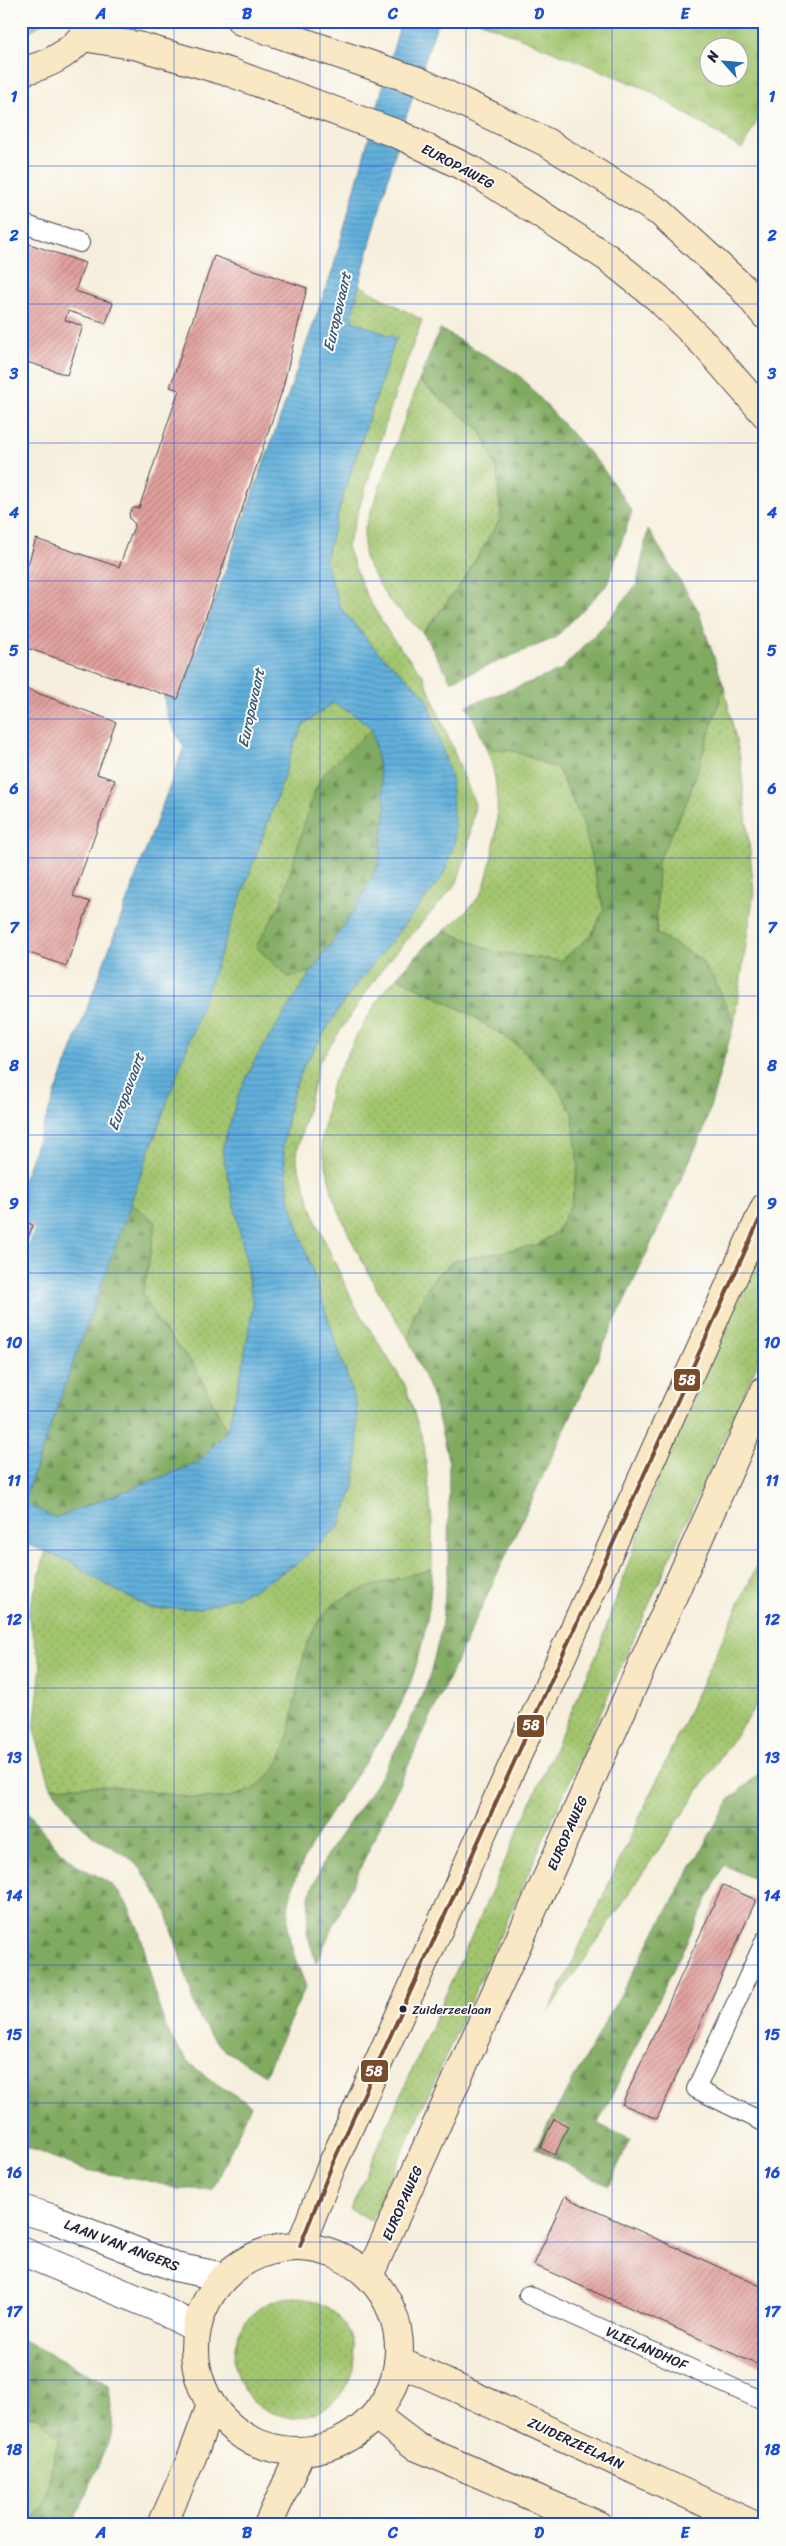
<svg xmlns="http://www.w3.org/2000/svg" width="786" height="2546" font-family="Sriracha,sans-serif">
<defs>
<pattern id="grass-dots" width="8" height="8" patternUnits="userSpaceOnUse" patternTransform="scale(1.25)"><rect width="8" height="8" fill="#a1c46d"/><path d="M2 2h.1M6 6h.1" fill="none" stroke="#8aa85f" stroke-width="1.8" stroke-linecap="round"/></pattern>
<pattern id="forest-firs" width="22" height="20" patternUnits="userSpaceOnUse" patternTransform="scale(1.25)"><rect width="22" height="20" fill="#80aa60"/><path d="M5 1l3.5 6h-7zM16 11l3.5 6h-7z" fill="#688a50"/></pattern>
<pattern id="park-tufts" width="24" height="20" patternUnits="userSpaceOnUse" patternTransform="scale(1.25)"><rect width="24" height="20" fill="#a1c46d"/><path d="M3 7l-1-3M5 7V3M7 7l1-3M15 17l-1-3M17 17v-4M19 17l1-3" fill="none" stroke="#8aa85f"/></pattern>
<pattern id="water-rules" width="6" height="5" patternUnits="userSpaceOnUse" patternTransform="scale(1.25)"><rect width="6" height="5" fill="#61b0db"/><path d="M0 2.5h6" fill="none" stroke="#508fb3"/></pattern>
<pattern id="building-hatch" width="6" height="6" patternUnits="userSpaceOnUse" patternTransform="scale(1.25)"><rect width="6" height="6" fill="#e1a09d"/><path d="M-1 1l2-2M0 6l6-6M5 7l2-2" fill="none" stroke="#b68281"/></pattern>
</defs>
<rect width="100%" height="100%" fill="#fdfcf7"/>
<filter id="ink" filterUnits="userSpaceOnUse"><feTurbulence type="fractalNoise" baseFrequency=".02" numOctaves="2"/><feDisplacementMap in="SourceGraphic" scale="10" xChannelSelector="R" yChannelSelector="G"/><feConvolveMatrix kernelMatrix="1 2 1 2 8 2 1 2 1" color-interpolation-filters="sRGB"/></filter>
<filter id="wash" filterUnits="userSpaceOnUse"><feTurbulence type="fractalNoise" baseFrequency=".0096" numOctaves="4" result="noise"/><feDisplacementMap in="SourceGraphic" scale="20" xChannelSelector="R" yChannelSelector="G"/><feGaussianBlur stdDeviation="1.12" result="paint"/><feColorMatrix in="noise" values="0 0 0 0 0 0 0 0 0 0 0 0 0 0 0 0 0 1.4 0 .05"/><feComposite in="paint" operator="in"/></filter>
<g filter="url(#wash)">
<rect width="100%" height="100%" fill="#f6efdd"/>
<path fill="url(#grass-dots)" stroke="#627354" d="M21,21H45L32,30L21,33Z
M359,285L422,320L395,394L347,547L366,595L392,638L423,675L475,804L468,847L457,883L385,965L319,1062L298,1147L297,1162L317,1224L355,1306L405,1385L424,1444L432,1521V1569L359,1591L280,1762C270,1773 260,1787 246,1792C210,1807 158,1791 120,1787C97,1785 74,1786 51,1787L34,1730L41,1665L28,1615L46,1551L69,1561L108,1586L152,1609L202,1608L251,1591L298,1563L354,1487L358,1452L356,1404L290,1202L283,1146L290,1102L303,1067L346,998L443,876L375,649L340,607L325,560L345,489L396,338L352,321Z
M419,381L481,431L497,469L501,518L461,584L423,633L388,599L364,558V530Z
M724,687L740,757L754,892L734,1024L715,981L656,934L658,861L688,799Z
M333,703L357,716L372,729L355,909L305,981L244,1250L253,1306L243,1364L227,1431L195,1367L156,1320L143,1293L156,1222L130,1203L277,797L294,744L304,724Z
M486,748L514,751L558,769L583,823L604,911L591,936L561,961L495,952L445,930C459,918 474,906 482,891C486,884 487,875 489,868C499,830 502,785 486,748Z
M397,977L468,1013L520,1047L557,1087L573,1114L578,1166L571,1205L556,1233L537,1245L453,1261L433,1279L414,1314L409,1340L380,1295L349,1235L333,1197L321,1143L331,1086L358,1033L384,991Z
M765,1243V1347L372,2220L350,2210L598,1651L656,1483L681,1423Z
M765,1548V1692L549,2012Z
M234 2357a60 60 0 1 1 120 0a60 60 0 1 1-120 0Z
M21,2414L38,2417L59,2438L43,2506L30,2525H21Z"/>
<path fill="url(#forest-firs)" stroke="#51664e" d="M440,329L519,375L601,466L632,511L607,585L555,638L451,681L423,633L461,584L501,518L497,469L481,431L419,381Z
M648,529L698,610L724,687L688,799L658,861L656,933L699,958L715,981L734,1024L703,1132L316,1963L307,1933L309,1896L326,1856L376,1784L404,1735L429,1679L441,1630L448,1569L449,1463L434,1401L409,1340L414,1314L433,1279L454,1261L537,1245L556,1233L571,1205L578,1166L573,1114L557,1087L520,1047L468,1013L397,977L428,943L445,930L495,952L561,961L591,936L604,910L583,823L558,769L514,751L486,748L473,717L466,706L560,671L605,624L637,584Z
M372,729L386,807L379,865L355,909L311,972L288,977L256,947L281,903L313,795L323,774Z
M130,1203L156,1222L143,1293L156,1320L195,1367L227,1431L198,1463L55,1518L23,1503Z
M432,1569C431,1611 421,1660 404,1698C374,1763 283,1855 288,1924C289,1946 298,1966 306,1986L265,2075L223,2049L210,2035L198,2015L166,1910L142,1870L127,1856L91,1835L74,1818L51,1787C74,1786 96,1785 119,1787C159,1790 208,1808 246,1792C315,1764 276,1654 333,1605C352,1588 407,1577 432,1569Z
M765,1768V1854L754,1879L724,1865L598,2124L630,2139L609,2186L535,2148L729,1800Z
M21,1802C36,1823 51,1844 70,1860C85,1873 105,1876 118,1891C155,1937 146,2013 184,2056C203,2078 227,2090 251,2105L213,2189H178L146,2180L86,2170L21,2145Z
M21,2339L109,2385L113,2430L73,2525H30L43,2506L59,2438L38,2417L21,2414Z"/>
<path fill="url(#park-tufts)" stroke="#627354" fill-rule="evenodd" d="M479,21H765V106L742,149L646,89ZM708,48H738V78H708Z"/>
<path fill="url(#water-rules)" stroke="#42698b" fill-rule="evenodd" d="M401,21H438L400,135L359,285L352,321L396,338L345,489L325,560L340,607L375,649L426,696L451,778L455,841L443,876L346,998L303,1067L290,1102L283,1146L290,1202L356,1404L358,1452L354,1487L339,1526L298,1563L251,1591L202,1608L152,1609L108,1586L69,1561L21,1542V1267L35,1228L21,1223V1186L184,747C173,729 163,712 164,691L180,697L332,272ZM333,703L357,716L372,729L386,807L379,865L355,909L305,981L256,1058L238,1096L222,1150L244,1250L253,1306L243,1364L227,1431L198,1463L55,1518L23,1502L277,797L294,744L304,724Z"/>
<g id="blocks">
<path fill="url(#building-hatch)" d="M21,241L85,263L75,291L113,303L106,323L68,311L65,320L83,326L67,375L21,360Z
M214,256L307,288L282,391L178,699L21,646V586L36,539L119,567L135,524L130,519L129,513L133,508H139L179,390L170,387Z
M21,687L116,722L97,774L115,780L73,896L90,902L66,966L21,950Z
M21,1220L33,1225L21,1257Z
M723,1885L756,1900L657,2119L622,2104Z
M554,2119L568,2126L555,2155L540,2148Z
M565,2196L568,2197L567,2198L765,2288V2368L534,2265Z"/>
</g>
</g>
<g filter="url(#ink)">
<use href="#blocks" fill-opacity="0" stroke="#424153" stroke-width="1"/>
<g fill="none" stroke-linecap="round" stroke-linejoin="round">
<g stroke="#424153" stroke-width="20">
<path id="lane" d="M21,223L80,243
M765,1940L696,2089L765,2123
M528,2295L765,2402"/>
</g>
<g stroke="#424153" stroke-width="30">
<path id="street" d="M21,2209L51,2218L175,2267L224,2277
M21,2251L156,2307L196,2328"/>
</g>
<g stroke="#424153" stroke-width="30">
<path id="secondary" d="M241,21L418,81L546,142L661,213L742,287L765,315
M83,37L138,46L232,73L400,135L475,172L608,258L658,298L705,345L765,414
M21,71C53,65 75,50 93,23
M300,2246L332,2165L765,1207
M195 2349a102 102 0 1 1 204 0a102 102 0 1 1-204 0Z
M369,2276L765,1390
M398,2361L754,2525
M375,2415L417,2447L598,2525
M162,2525L192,2457L211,2405
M268,2525L301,2452"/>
</g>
<use href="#lane" stroke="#fff" stroke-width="18"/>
<use href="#street" stroke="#fff" stroke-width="28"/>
<use href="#secondary" stroke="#fae7c3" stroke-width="28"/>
<g stroke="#fdfcf7" stroke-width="8">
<path id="bus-1" d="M300,2246L332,2165L765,1207"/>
</g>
<use href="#bus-1" stroke="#7a4b2a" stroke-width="4"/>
</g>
</g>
<path fill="none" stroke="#1d4ed8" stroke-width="1" stroke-opacity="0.55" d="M174,21V2525M320,21V2525M466,21V2525M612,21V2525M21,166H765M21,304H765M21,443H765M21,581H765M21,719H765M21,858H765M21,996H765M21,1135H765M21,1273H765M21,1411H765M21,1550H765M21,1688H765M21,1827H765M21,1965H765M21,2103H765M21,2242H765M21,2380H765"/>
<circle fill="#22223b" stroke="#fdfcf7" stroke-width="2" cx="403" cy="2009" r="4.5"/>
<g text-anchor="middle" stroke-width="4" stroke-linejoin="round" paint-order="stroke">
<g font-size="13" fill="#22223b" stroke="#fdfcf7" text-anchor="start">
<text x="412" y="2014">Zuiderzeelaan</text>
</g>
<g font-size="14" fill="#22223b" stroke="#fdfcf7">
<text transform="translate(458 166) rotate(28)" y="5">EUROPAWEG</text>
<text transform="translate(567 1833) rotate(-66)" y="5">EUROPAWEG</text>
<text transform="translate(402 2203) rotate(-66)" y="5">EUROPAWEG</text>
<text transform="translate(122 2245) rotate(21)" y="5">LAAN VAN ANGERS</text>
<text transform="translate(647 2348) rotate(24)" y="5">VLIELANDHOF</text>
<text transform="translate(576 2443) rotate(25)" y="5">ZUIDERZEELAAN</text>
</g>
<g font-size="15" font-style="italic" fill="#3b5b7b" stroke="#fdfcf7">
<text transform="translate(337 312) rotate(-77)" y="5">Europavaart</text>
<text transform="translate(251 708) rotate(-78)" y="5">Europavaart</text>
<text transform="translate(126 1092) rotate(-70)" y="5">Europavaart</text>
</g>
</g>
<g stroke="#fdfcf7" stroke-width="2">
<rect x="673" y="1368" width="28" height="24" rx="5" fill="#7a4b2a"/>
<rect x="516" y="1714" width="29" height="24" rx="5" fill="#7a4b2a"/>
<rect x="360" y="2059" width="29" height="24" rx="5" fill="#7a4b2a"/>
</g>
<g font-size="14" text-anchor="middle" font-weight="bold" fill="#fff">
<text x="687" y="1385">58</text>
<text x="531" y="1730">58</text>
<text x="374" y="2076">58</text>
</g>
<rect width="786" height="2546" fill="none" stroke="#fdfcf7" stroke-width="55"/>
<g transform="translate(724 62) rotate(297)"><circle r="24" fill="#fdfcf7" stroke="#a5a5ac"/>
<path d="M0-4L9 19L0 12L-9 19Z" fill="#1f6fb2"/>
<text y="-8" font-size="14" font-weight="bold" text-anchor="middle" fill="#22223b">N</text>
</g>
<rect x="28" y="28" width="730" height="2490" fill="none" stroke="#1d4ed8" stroke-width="2"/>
<g font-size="16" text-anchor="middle" font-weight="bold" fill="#1d4ed8">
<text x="101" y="19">A</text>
<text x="247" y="19">B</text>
<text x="393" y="19">C</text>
<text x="539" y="19">D</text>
<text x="685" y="19">E</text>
<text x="14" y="102">1</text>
<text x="772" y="102">1</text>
<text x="14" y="241">2</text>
<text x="772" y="241">2</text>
<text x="14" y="379">3</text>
<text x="772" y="379">3</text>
<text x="14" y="518">4</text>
<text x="772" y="518">4</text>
<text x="14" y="656">5</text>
<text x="772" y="656">5</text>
<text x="14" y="794">6</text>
<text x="772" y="794">6</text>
<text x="14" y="933">7</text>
<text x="772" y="933">7</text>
<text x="14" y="1071">8</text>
<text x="772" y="1071">8</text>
<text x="14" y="1209">9</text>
<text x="772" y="1209">9</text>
<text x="14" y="1348">10</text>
<text x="772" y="1348">10</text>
<text x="14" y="1486">11</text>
<text x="772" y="1486">11</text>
<text x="14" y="1625">12</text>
<text x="772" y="1625">12</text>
<text x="14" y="1763">13</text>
<text x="772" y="1763">13</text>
<text x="14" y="1901">14</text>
<text x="772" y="1901">14</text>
<text x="14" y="2040">15</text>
<text x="772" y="2040">15</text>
<text x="14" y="2178">16</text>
<text x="772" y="2178">16</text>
<text x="14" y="2317">17</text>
<text x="772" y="2317">17</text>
<text x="14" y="2455">18</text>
<text x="772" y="2455">18</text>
<text x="101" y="2538">A</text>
<text x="247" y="2538">B</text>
<text x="393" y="2538">C</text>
<text x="539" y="2538">D</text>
<text x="685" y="2538">E</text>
</g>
</svg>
